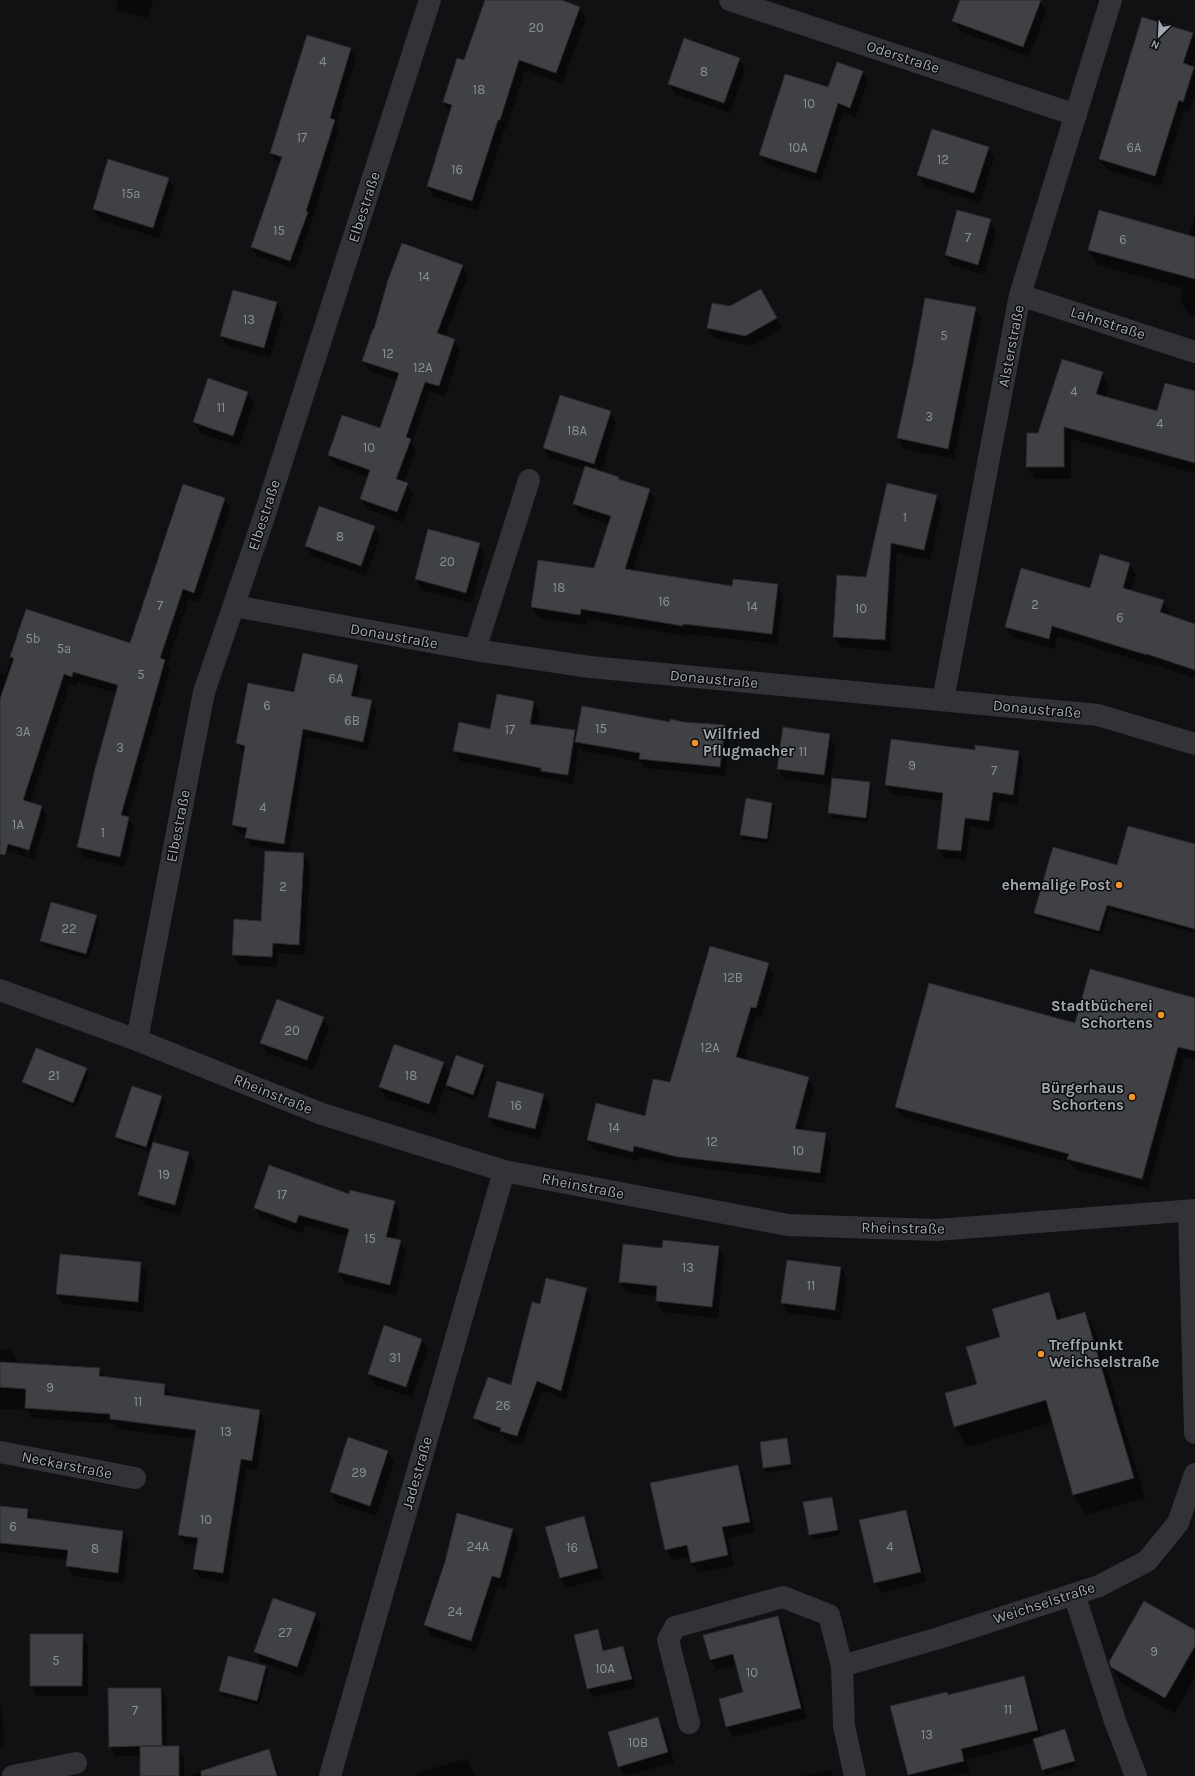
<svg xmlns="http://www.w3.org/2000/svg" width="1195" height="1776" font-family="Karla,sans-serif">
<rect width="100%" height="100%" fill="#101112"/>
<path fill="#0007" fill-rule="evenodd" d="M118,0H153L148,18L119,11L116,6Z
M486,0H559L580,8L586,18L562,83L525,70L506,130H504L478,211L434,197L428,186L450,113L444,102L464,61Z
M961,0L1040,1L1046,12L1029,57L960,31L954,21Z
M1192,33L1195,38V55L1191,67L1195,70V94L1189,112L1184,110L1161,186L1107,170L1100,159Z
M350,49L356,58L336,123L339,130L312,221L295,269L257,256L252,247L281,164L276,162L271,153Z
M739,59L745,70L730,113L675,94L669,83Z
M862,72L868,81L856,117L843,112L821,182L766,164L760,155Z
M988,148L994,158L980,203L924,185L918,175Z
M168,178L174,189L159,238L100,220L94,209Z
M1099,212L1189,236L1195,216V316L1188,314L1180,299L1183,288L1097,265L1089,250Z
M990,220L996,231L984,275L952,265L946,255Z
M462,266L468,276L445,336L454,340L460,350L445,396L430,391L412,444L416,450L404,483L407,484L413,494L403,522L367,509L361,499L369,477L335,465L329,455L381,430L397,380L369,371L363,361Z
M760,290L782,328L751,346L714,338L708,328L730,307Z
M277,303L283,314L270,358L227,346L221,336Z
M975,308L981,319L954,459L904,449L898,438Z
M1102,373L1109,386L1106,397L1158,412L1195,392V473L1071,439V479H1035L1027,467L1038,434Z
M209,379L248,393L254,404L239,446L200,433L194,422Z
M610,412L616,423L601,472L618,477L620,481L649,490L655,500L633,571L733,587L777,585L783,596L777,644L689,634L688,636L587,619L586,625L538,618L532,607L595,569L609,524L580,514L574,504L585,469L550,458L544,448ZM592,459L599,471H597L591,460Z
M887,485L936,496L942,506L930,560L897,553L890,651L840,647L834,637L867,578Z
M225,499L230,508L199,602L189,599L167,665L170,670L128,818L134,828L125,867L84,857L78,847L117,693L78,682L77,686L70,684L30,803L42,807L47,817L34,859L0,849V673L6,675L26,610L131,644ZM39,813H41L28,855L26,854Z
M374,527L380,537L366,576L312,556L306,546Z
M479,544L485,554L472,603L422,590L416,579Z
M1101,555L1130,564L1136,575L1131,591L1163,601L1169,612L1168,616L1195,625V678L1153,664L1152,665L1058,636L1054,649L1012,637L1006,627L1091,589Z
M357,666L362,675L357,698L372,701L376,710L368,750L307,737L289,852L251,846L246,838L247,835L238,833L233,825L245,752L242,751L237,743L295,693Z
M534,702L539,712L537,726L574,731L577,737L671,723L724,726L730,735L725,776L645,768L642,762L582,751L579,746L573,784L460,761L454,751Z
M829,735L835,746L830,785L784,779L778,768Z
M1018,751L1023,761L1017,804L998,801L994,830L970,826L966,860L944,858L938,848L943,801L891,794L886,785Z
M869,783L872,788L868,822L832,818L829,813Z
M772,804L775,809L769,843L744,840L741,835Z
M1195,845V933L1109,909L1102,935L1038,917L1036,912L1118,866Z
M304,854L310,865L305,955L278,953L277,967L239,965L233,954L262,922Z
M97,916L99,921L89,959L44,946L41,941Z
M768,964L774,974L761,1018L756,1016L744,1060L808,1078L814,1088L802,1131L825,1134L831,1144L825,1183L684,1166L639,1156L638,1161L594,1150L588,1140L646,1117L671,1084Z
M1195,999V1060L1184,1057L1148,1189L1075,1169L1071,1163L902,1117L896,1106L1076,1024Z
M323,1018L329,1028L313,1070L267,1053L261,1042Z
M443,1063L450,1075L483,1065L486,1070L476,1100L450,1090L446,1084L435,1114L386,1098L380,1087Z
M86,1069L89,1074L76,1107L26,1087L23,1082Z
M132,1088L162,1097L165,1102L152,1143L189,1153L195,1164L180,1215L145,1205L139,1195L152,1148L150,1147L149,1151L119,1142L117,1137Z
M543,1095L550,1105L540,1139L495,1127L489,1117Z
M350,1196L394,1202L400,1213L394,1240L400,1241L406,1252L396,1295L345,1283L339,1272L348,1237L305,1225L302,1233L261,1218L255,1208Z
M718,1247L724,1258L718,1318L663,1312L657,1301V1296L626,1292L620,1282L663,1249Z
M141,1263L147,1273L143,1312L63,1304L57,1294Z
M841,1268L847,1278L841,1320L788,1313L782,1303ZM788,1303L840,1310V1312L788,1305Z
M586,1289L591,1298L566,1399L542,1390L522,1445L506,1440L503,1435L480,1427L475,1417L512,1386L541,1305Z
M1049,1293L1062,1320L1085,1313L1097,1334L1145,1498L1086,1515L1074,1495L1053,1422L967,1447L955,1426L1002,1338Z
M384,1327L422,1339L428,1350L412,1397L375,1385L369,1374Z
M0,1350H11L17,1360L16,1364L99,1369L105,1378L164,1385L170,1394V1397L259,1411L265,1421L257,1470L246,1468L228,1583L200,1578L194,1569L197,1546L185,1544L179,1534L196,1439L117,1429L114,1424L32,1418L27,1410L0,1409Z
M348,1439L388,1452L394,1462L376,1516L337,1503L331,1492Z
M786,1439L789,1444L793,1469L767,1473L764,1468Z
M737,1466L743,1476L755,1532L728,1538L734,1566L698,1573L692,1563L691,1556L672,1560L666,1549Z
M831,1498L834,1503L840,1535L813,1540L810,1535L804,1503Z
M0,1507L28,1510L33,1520L123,1532L129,1542L123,1583L73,1576L67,1565L68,1560L0,1552Z
M905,1511L911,1521L926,1582L881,1593L875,1583L860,1521Z
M583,1517L589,1528L603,1578L567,1588L560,1578Z
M513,1530L519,1540L505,1588L498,1586L476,1651L431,1636L425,1625Z
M315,1614L321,1625L303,1677L261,1662L255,1651Z
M778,1618L784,1628L807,1718L733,1737L727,1726L745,1693L737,1665L717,1670L710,1659Z
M597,1630L602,1639L605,1652L623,1647L628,1656L636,1687L593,1697L588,1689L575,1635Z
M1195,1631V1677L1175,1713L1121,1683L1112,1667Z
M82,1635L88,1646V1696H37L31,1685Z
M265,1666L268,1671L259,1705L223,1696L220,1691Z
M1023,1677L1029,1687L1042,1737L1065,1730L1077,1766L1046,1775L1035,1742L967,1760L970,1772L953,1776H909L948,1696Z
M161,1689L166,1699L167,1747H178L184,1757V1776H141V1756H115L110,1746Z
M0,1700L5,1746L0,1747Z
M658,1718L664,1728L674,1763L624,1776L619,1766Z
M268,1750L274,1760L279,1776H187Z
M467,1759L475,1776H417L416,1773Z
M830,1770L834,1776H801Z"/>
<path fill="#3f4145" stroke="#2a2b2e" d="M485,0H562L580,7L556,73L519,60L500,120H498L472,201L427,186L452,105L443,102L457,58L464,60Z
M960,0H1041L1023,47L952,21Z
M1142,17L1193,33L1183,63L1194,67L1183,102L1179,100L1155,176L1099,159Z
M307,35L351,48L330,118L335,120L306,211L308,212L290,261L251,247L282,157L270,153Z
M684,38L740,58L724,103L668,84Z
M837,62L863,71L850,108L838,103L816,173L759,155L785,74L828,87Z
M932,129L989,147L974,193L917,175Z
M108,159L169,178L153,228L93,209Z
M957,210L991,219L978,265L945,255Z
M1099,210L1195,237V279L1088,250Z
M402,243L463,265L437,333L455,339L439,386L425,382L406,437L411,439L396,479L408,483L397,512L360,499L370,470L328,455L342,415L380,428L399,373L362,361L373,329H374L388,280Z
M761,289L777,318L745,336L707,328L712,303L730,306Z
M233,290L277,302L264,348L220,336Z
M925,298L976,307L948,449L897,438L913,364Z
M1062,359L1103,372L1096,394L1157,411L1165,383L1195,391V463L1064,427V467H1026L1027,433H1038Z
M208,378L248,392L233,436L193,422Z
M560,395L611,411L594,464L543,448Z
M585,466L619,477L618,479L650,489L625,569L732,586L733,579L778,584L772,634L683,624V626L581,609L580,615L531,607L538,560L594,568L611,516L573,504Z
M887,483L937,495L924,550L891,543L885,640L833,637L837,575L866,577Z
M183,484L225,498L194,593L183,589L160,658L165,660L121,815L129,817L120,857L77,847L95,769L118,685L73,672L72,677L64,674L23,800L42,806L29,850L8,844L5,855L0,854V699L14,658L10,657L26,609L130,643Z
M319,506L375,526L361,566L305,546Z
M428,529L480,543L466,593L415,579Z
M1100,554L1130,563L1123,588L1164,600L1160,612L1195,624V670L1147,654V655L1052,626L1049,639L1005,627L1021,568L1090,588Z
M303,653L358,665L351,696L372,700L363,742L303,729L284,844L245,838L247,828L232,825L245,746L236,743L248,683L294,692Z
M497,694L534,701L530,724L575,730L568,775L541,771V768L453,751L459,722L490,729Z
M582,706L670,722V719L683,722L725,725L720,767L639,759L640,753L575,742Z
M783,727L830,734L824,775L777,769Z
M891,739L975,750V745L1019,751L1013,795L993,792L989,821L965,818L961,851L937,849L943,793L885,785Z
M832,778L870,782L866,818L828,813Z
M746,798L772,803L767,839L740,835Z
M1128,826L1195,844V929L1107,905L1099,931L1034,913L1053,847L1117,865Z
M265,851L304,853L299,945L273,943L272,957L232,955L234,919L261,921Z
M51,902L97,915L86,954L40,941Z
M710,946L769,963L756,1008L751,1007L736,1057L809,1077L795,1129L826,1133L820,1173L678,1157L634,1146L633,1152L587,1140L596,1103L645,1116L653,1079L670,1082Z
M1090,969L1195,998V1051L1178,1047L1142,1179L1067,1159L1069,1154L895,1107L929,983L1075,1023Z
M277,999L324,1017L307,1060L260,1043Z
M394,1044L444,1062L429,1104L379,1087Z
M36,1048L87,1068L73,1103L22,1082Z
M456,1055L484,1065L473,1095L446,1085Z
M497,1081L544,1094L535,1129L488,1117Z
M132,1086L162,1096L146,1147L115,1137Z
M153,1142L189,1152L175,1205L138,1195Z
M269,1165L349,1194L350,1190L395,1201L386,1237L401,1240L390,1285L338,1272L349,1229L299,1215L296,1223L254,1208Z
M663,1240L719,1246L712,1307L656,1301L657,1286L619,1282L623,1244L662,1248Z
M60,1254L141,1262L138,1302L56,1294Z
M787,1260L841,1267L835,1310L781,1303Z
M546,1278L587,1288L561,1391L537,1381L517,1436L500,1431L501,1428L473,1418L488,1377L511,1385L532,1302L540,1304Z
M1049,1292L1057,1320L1085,1312L1134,1478L1073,1495L1046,1400L954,1427L945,1393L977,1384L966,1347L1000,1337L992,1309Z
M384,1325L422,1339L406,1387L368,1374Z
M0,1362L100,1368L99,1376L165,1384L164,1395L260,1410L252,1461L241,1459L223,1573L193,1569L198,1538L178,1535L196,1430L110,1419V1414L25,1408L26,1389L0,1387Z
M348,1437L388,1451L370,1506L330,1492Z
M787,1438L791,1464L763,1468L760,1442Z
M738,1465L750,1522L722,1527L728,1555L691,1563L687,1545L665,1550L650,1483Z
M832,1497L838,1530L809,1535L803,1502Z
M0,1506L28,1509L27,1518L123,1531L118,1573L66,1566L68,1550L0,1543Z
M906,1510L921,1572L874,1583L859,1520Z
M457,1513L513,1529L500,1578L492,1576L471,1641L424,1625L445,1562Z
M584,1516L598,1568L560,1578L545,1527Z
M273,1598L316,1613L297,1667L254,1652Z
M1144,1601L1195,1630V1646L1165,1698L1111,1667L1109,1662Z
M778,1616L801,1708L726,1727L719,1699L743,1692L733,1654L710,1660L703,1635Z
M598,1629L603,1651L623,1646L632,1679L587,1689L574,1635Z
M30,1634H83L82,1686H30Z
M228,1656L266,1666L257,1701L219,1691Z
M1024,1676L1038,1730L961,1749L964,1761L908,1775L890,1706L947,1692L948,1695Z
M108,1688H161L162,1746H141H179V1776H140V1746L109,1747Z
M658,1717L668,1752L618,1767L608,1732Z
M1065,1729L1075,1761L1042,1770L1033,1739Z
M269,1749L277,1776H201V1771Z"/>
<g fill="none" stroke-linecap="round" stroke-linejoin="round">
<path stroke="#323337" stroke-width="22" d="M730,0L1076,115
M1020,295L1195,352
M234,606L475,650L590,667L1098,715L1195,744
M475,650L529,480
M943,700L1020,295L1111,0
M0,990L137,1040L322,1114L504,1171L788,1225L936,1230L1195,1210
M137,1040L204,692L261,526L430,0
M1189,1211L1195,1433
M0,1452L135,1478
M1074,1594L1115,1721L1136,1776
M842,1666L844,1726L855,1776
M689,1723L668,1640L675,1627L783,1597L829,1615L842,1666L939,1638L1099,1586L1147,1561L1178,1523L1195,1474
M13,1776L76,1763
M330,1776L504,1171"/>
</g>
<g fill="#f19429" stroke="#0c0c0d" stroke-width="1.5">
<circle cx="695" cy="743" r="4"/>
<circle cx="1119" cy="885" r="4"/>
<circle cx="1161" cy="1015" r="4"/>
<circle cx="1132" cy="1097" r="4"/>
<circle cx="1041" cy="1354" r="4"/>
</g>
<g text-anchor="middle" stroke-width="3" stroke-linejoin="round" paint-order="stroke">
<g font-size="13" fill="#898f98">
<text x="536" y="32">20</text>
<text x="323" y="66">4</text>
<text x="704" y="76">8</text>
<text x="479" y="94">18</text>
<text x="809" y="108">10</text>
<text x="302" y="142">17</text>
<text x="798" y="152">10A</text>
<text x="1134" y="152">6A</text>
<text x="943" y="164">12</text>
<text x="457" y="174">16</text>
<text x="131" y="198">15a</text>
<text x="279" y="235">15</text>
<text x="968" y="242">7</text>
<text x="1123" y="244">6</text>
<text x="424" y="281">14</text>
<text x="249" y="324">13</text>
<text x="944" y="340">5</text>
<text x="388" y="358">12</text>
<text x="423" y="372">12A</text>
<text x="1074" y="396">4</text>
<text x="221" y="412">11</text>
<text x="929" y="421">3</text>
<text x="1160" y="428">4</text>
<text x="577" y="435">18A</text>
<text x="369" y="452">10</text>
<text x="905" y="522">1</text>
<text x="340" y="541">8</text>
<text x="447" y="566">20</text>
<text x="559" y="592">18</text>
<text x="664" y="606">16</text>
<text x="1035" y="609">2</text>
<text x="160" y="610">7</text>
<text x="752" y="611">14</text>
<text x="861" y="613">10</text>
<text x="1120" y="622">6</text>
<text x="33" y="643">5b</text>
<text x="64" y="653">5a</text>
<text x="141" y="679">5</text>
<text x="336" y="683">6A</text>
<text x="267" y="710">6</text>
<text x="352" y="725">6B</text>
<text x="601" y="733">15</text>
<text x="510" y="734">17</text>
<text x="23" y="736">3A</text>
<text x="120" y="752">3</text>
<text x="803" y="756">11</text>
<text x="912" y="770">9</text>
<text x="994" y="775">7</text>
<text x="263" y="812">4</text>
<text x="18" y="829">1A</text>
<text x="103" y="837">1</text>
<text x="283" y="891">2</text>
<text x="69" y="933">22</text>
<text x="733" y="982">12B</text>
<text x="292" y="1035">20</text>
<text x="710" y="1052">12A</text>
<text x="54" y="1080">21</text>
<text x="411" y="1080">18</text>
<text x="516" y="1110">16</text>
<text x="614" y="1132">14</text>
<text x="712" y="1146">12</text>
<text x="798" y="1155">10</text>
<text x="164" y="1179">19</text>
<text x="282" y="1199">17</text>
<text x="370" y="1243">15</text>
<text x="688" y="1272">13</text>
<text x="811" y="1290">11</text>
<text x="395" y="1362">31</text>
<text x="50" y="1392">9</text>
<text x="138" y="1406">11</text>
<text x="503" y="1410">26</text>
<text x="226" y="1436">13</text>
<text x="359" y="1477">29</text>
<text x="206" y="1524">10</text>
<text x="13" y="1531">6</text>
<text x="478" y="1551">24A</text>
<text x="890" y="1551">4</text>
<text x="572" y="1552">16</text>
<text x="95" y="1553">8</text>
<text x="455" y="1616">24</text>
<text x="285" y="1637">27</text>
<text x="1154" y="1656">9</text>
<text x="56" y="1665">5</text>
<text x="605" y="1673">10A</text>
<text x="752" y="1677">10</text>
<text x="1008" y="1714">11</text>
<text x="135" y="1715">7</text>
<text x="927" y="1739">13</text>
<text x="638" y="1747">10B</text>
</g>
<g font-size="15" fill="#a2a9b3" stroke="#0c0c0d">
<text transform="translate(903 57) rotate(18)" y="5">Oderstraße</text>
<text transform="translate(364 207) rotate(-72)" y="5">Elbestraße</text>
<text transform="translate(1108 323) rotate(18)" y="5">Lahnstraße</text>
<text transform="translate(1011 346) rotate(-79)" y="5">Alsterstraße</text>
<text transform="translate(264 515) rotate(-72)" y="5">Elbestraße</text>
<text transform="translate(394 636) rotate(10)" y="5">Donaustraße</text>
<text transform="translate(714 679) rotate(5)" y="5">Donaustraße</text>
<text transform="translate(1037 709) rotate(5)" y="5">Donaustraße</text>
<text transform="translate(178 826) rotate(-79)" y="5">Elbestraße</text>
<text transform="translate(273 1094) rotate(22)" y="5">Rheinstraße</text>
<text transform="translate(583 1186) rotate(11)" y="5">Rheinstraße</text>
<text transform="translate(903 1228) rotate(1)" y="5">Rheinstraße</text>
<text transform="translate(67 1465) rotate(11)" y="5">Neckarstraße</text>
<text transform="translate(417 1473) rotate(-74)" y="5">Jadestraße</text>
<text transform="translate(1044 1603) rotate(-18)" y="5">Weichselstraße</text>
</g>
<g font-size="15" font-weight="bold" fill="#a2a9b3" stroke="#0c0c0d" text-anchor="end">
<text x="703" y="739" text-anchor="start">Wilfried<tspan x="703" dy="17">Pflugmacher</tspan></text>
<text x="1111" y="890">ehemalige Post</text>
<text x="1153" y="1011">Stadtbücherei<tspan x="1153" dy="17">Schortens</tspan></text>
<text x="1124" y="1093">Bürgerhaus<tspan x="1124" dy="17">Schortens</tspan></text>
<text x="1049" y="1350" text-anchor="start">Treffpunkt<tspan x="1049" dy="17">Weichselstraße</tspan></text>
</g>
</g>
<g transform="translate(1159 36) rotate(204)" stroke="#0c0c0d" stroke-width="3" paint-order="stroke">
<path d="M0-3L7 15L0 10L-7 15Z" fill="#a2a9b3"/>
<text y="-6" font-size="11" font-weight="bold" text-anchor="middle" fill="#a2a9b3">N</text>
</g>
</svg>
